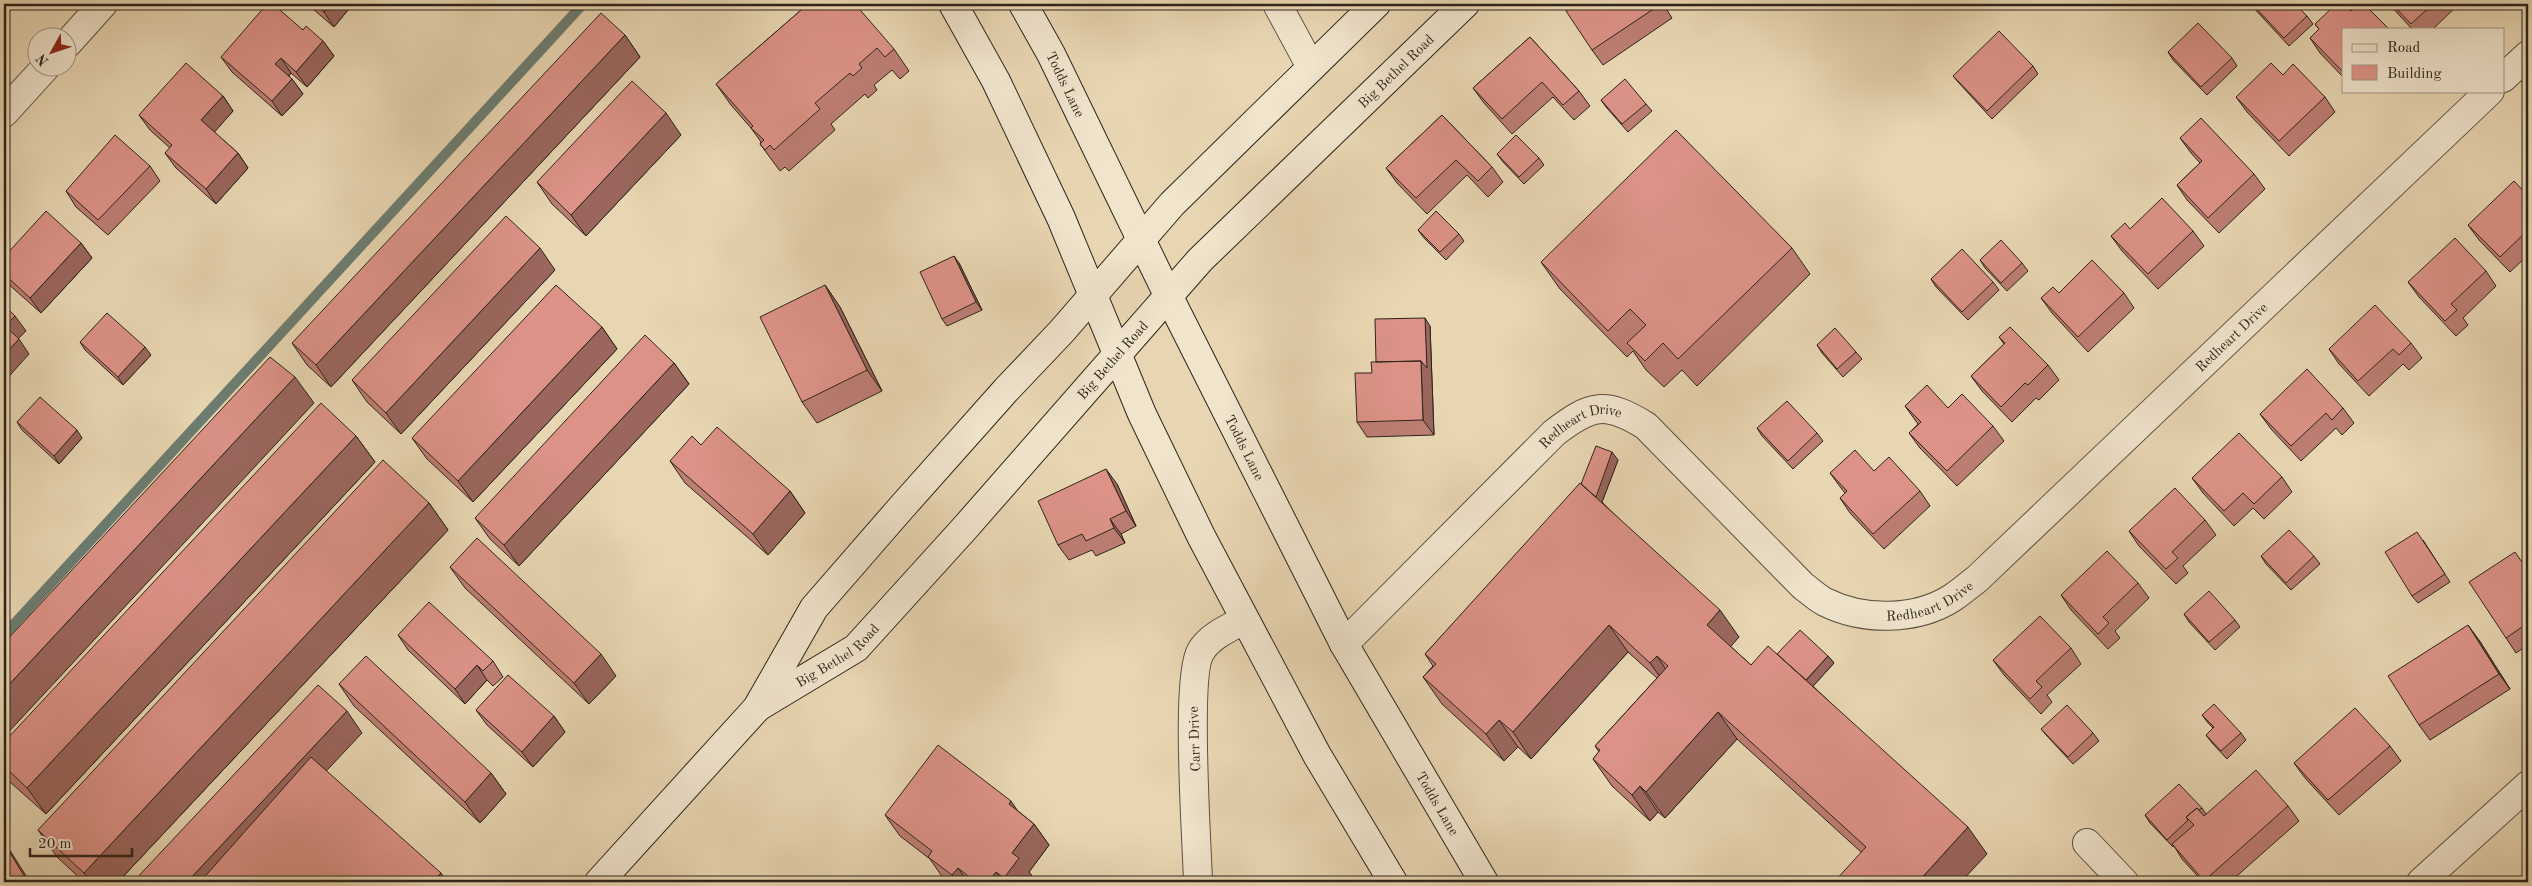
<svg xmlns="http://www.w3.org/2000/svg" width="2532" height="886" font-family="'Old Standard TT',serif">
<rect width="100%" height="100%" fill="#e8d6b2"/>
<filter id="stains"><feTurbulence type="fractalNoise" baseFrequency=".004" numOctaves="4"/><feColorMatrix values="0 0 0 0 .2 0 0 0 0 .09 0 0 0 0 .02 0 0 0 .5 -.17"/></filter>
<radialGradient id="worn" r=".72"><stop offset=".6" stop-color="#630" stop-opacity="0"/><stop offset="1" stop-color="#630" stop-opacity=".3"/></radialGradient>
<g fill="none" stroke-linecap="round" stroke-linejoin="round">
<path stroke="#6c7d72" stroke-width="10" d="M4,635L583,4"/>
<g stroke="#5b5041" stroke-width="30">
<g id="street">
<path d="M1277,4L1311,67"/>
<path d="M68,43L103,4"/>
<path d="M2503,78L2528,55"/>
<path d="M4,113L45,68"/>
<path id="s1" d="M1344,644L1554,433C1591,404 1606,401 1646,426L1803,586C1810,591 1817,598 1825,602C1863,621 1916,621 1952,598C1961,592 1969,585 1977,579L2490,91"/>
<path d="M2087,843L2124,882"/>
<path d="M1198,882C1197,843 1185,675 1201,651C1210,636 1229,628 1244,620"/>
<path d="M2421,882L2528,785"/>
</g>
</g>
<g stroke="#2c241b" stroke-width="30">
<g id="secondary">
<path d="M953,4L996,81L1061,218L1142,414L1201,536L1317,755L1393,882"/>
<path id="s2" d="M1023,4L1051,54L1168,295L1344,644L1484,882"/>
<path id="s3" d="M758,707L856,648L964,529L1200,260L1465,4"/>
<path d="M599,882L757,708L814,608L901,508L1006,390L1062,331L1172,204L1376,4"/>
</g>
</g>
<use href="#street" stroke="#f0e4cd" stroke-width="28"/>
<use href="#secondary" stroke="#f0e4cd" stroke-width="28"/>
</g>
<path fill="#bd7e74" stroke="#2c241b" d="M307,4H353L334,27Z
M808,4L894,49L909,71L900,79L892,70L874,85L877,90L868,98L865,94L831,124L835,130L789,171L785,167L780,171L760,144L761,142L751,128L731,105L716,84Z
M1578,4H1663L1672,18L1603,65L1592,50Z
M2250,4H2295L2307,16L2313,24L2289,46Z
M2389,4H2459L2433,29H2412Z
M2315,24L2343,29V77L2320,53L2310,38L2319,29Z
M303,30L323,41L334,56L307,87L291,73L289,76L292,79L303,94L282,116L232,72L221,57Z
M625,35L640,57L331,387L307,365L292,343Z
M1530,37L1579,91L1590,106L1574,120L1553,97L1512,134L1484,103L1473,88Z
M2168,52L2232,58L2237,66L2207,95L2173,60Z
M2033,66L2038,74L1992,119L1959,83L1953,76Z
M2283,75L2325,97L2335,112L2289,156L2247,112L2236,97Z
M223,96L233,111L214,132L238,153L248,168L216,204L176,168L165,153L170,148L150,130L139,115Z
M1601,100L1646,104L1652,111L1628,132L1606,107Z
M1442,115L1492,167L1503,182L1488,197L1467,175L1427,214L1397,183L1386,168Z
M681,135L586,236L552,204L537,182Z
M2180,138L2254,174L2265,189L2219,233L2187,200L2177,185L2200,163L2191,153Z
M1497,154L1539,158L1544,165L1524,184L1503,162Z
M150,166L160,181L108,235L76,207L66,191Z
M2528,196V255L2510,272L2479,240L2468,225Z
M2130,229L2193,231L2204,246L2158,289L2122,251L2111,236Z
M1418,230L1459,234L1464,241L1446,260L1424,238Z
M81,243L92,258L41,313L6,282L4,279V257Z
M1792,248L1810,274L1697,386L1682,370L1664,387L1646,370L1633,351L1627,357L1560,289L1541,262Z
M1980,260L2022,263L2028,271L2007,291L1985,268Z
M959,263L982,310L947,326L942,319Z
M555,270L401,434L367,402L352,380Z
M2486,271L2496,286L2463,318L2468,325L2456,336L2419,297L2408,282Z
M1931,279L1993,282L1999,290L1968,320L1936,287Z
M825,285L840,307L882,391L817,423L802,402Z
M2059,293H2124L2134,308L2088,352L2052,313L2041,298Z
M1430,326L1434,435L1367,437L1357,422L1376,362Z
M602,327L617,349L473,502L427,459L412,438Z
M1999,337L2048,365L2059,380L2039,400L2036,398L2012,422L1982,391L1971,376L2004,344Z
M80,342L151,355L123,385L85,350Z
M2411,343L2422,358L2409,370L2403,364L2369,396L2339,364L2329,349Z
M1817,345L1856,352L1862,359L1843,377L1822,353Z
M674,363L689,384L519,566L490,539L475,518Z
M1905,406L1948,408L1993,426L2004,441L1957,486L1920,448L1909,433L1918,424Z
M2343,408L2354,423L2342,435L2336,428L2301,461L2271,429L2260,414Z
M17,422L82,438L59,464L22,430Z
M1757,428L1817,433L1823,441L1793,469L1762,436Z
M356,436L375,462L46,814L10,782L4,772V742Z
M1618,460L1602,502L1739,637L1730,646L1751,665L1777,654L1828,656L1834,663L1813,686L1987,854L1861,852L1737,739L1665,818L1658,812L1650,821L1612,786L1593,759L1599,752L1595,746L1657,678L1628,652L1531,759L1518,747L1504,761L1442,704L1423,677L1433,666L1425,654L1581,484Z
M670,461L790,491L805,513L768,555L685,483Z
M1830,473L1920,491L1930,506L1884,549L1850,513L1840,498L1845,493L1841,488Z
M2282,477L2292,492L2264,519L2253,508L2234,526L2203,493L2192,478Z
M1117,484L1136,526L1121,534L1125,543L1096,556L1092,550L1069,560L1058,545Z
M429,503L448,530L118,882H84L57,857L38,830Z
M2205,520L2216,535L2183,566L2188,573L2176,584L2139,546L2129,531Z
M2423,540L2450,582L2418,603L2412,596Z
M2261,556H2314L2320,564L2291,590L2266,564Z
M2528,561V645L2516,653L2506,638L2524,564Z
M450,567L616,676L589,704L465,588Z
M2138,583L2149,598L2115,631L2120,638L2108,649L2071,610L2061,595Z
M2184,614L2235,620L2240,627L2215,650L2189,622Z
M398,635L493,661L503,677L493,686L487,680L465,704L408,650Z
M2479,640L2510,689L2430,740L2419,725Z
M2071,648L2081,664L2047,695L2052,702L2041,714L2004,675L1993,660Z
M339,684L491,773L506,794L480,823L354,706Z
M476,710L554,716L565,732L533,767L487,725Z
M2202,715L2241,733L2246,740L2227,759L2212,743L2206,735L2213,728L2208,723Z
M2041,729L2093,733L2099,741L2073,764L2047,736Z
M2390,746L2401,761L2339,815L2305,778L2294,763Z
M2288,806L2299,821L2230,882H2203L2182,859L2174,846L2173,847L2150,823L2145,815L2202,808L2206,814Z
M1018,811L1034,824L1049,845L1029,872L1034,879L1032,882H949L943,878L930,859L900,836L885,815Z"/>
<path fill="#9a665e" stroke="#2c241b" d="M330,4H353L334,27L324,12Z
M625,35L640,57L331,387L316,365Z
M323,41L334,56L307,87L296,72Z
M281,58L291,73L286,79L275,64Z
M292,79L303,94L282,116L272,101Z
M223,96L233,111L212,135L201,120Z
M666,113L681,135L586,236L571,215Z
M238,153L248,168L216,204L206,189Z
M81,243L92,258L41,313L30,298Z
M540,248L555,270L401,434L386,413Z
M954,256L959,263L982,310L976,302Z
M825,285L840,307L882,391L867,370Z
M15,316L26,331L16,341L5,326Z
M1425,318L1430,326L1434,435L1423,420L1421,361Z
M602,327L617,349L473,502L458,481Z
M19,339L29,354L4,382V355Z
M145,347L151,355L123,385L118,377Z
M674,363L689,384L519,566L504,545Z
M295,377L314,403L4,737V690Z
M77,430L82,438L59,464L54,456Z
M356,436L375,462L46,814L27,788Z
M1612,452L1618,460L1599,510H1587Z
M1106,469L1117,484L1136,526L1126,511Z
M790,491L805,513L768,555L753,534Z
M429,503L448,530L118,882H90L84,873Z
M1110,519L1121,534L1125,543L1114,528Z
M1720,610L1739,637L1726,652L1707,625Z
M1609,625L1628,652L1531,759L1513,732Z
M2468,625L2479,640L2510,689L2499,674Z
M601,654L616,676L589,704L574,683Z
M1657,656L1675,683L1669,689L1650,663Z
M1828,656L1834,663L1808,692L1803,684Z
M477,665L487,680L465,704L455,689Z
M347,711L362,733L222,882H187Z
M1718,712L1737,739L1665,818L1646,792Z
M554,716L565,732L533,767L522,752Z
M1499,720L1518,747L1504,761L1486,734Z
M491,773L506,794L480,823L465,802Z
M1640,786L1658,812L1650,821L1632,795Z
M1011,801L1026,823L1009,804Z
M1034,824L1049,845L1029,872L1034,879L1032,882H1007L1004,878L1012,853Z
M1968,827L1987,854L1961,882H1918Z
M4,841L30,882H28L4,843Z
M958,868L968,882H957L952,875Z
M996,872L1003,882H988Z
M441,873L447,882H433Z"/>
<path fill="#dc9287" stroke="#2c241b" d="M267,4H273L303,30L306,26L323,41L296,72L281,58L275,64L292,79L272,101L221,57Z
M314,4H330L324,12Z
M808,4H855L894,49L885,57L877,48L859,64L862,68L853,76L850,73L815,103L820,109L774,150L770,145L765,150L760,144L764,140L751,128L753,126L716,84Z
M1578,4H1661L1592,50L1566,11Z
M2252,4H2295L2307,16L2284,38Z
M2336,4H2344L2351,11L2359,4H2364L2389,29H2343V72L2310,38L2319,29L2315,24Z
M2392,4H2433L2411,24Z
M601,13L625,35L316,365L292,343Z
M2198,23L2232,58L2201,87L2168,52Z
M1999,31L2033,66L1987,111L1953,76Z
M1530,37L1579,91L1563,105L1542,82L1502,119L1473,88Z
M186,63L223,96L201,120L238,153L206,189L165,153L172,145L139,115Z
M2271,63L2283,75L2293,64L2325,97L2279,141L2236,97Z
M1625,79L1646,104L1622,124L1601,100Z
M632,81L666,113L571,215L537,182Z
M1442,115L1492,167L1478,181L1456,160L1416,198L1386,168Z
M2201,118L2254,174L2208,218L2177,185L2202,161L2180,138Z
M1676,130L1792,248L1678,359L1663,343L1645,361L1627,343L1646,325L1630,309L1608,331L1541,262Z
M115,135L150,166L98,220L66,191Z
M1516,135L1539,158L1519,177L1497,154Z
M2514,181L2528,196V230L2500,257L2468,225Z
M2162,198L2193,231L2148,274L2111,236L2125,223L2130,229Z
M46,211L81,243L30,298L4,274V257Z
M1436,211L1459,234L1440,252L1418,230Z
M506,216L540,248L386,413L352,380Z
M2455,238L2486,271L2451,304L2457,310L2445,321L2408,282Z
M2001,240L2022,263L2001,283L1980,260Z
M1962,249L1993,282L1962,312L1931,279Z
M954,256L976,302L942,319L920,272Z
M2092,260L2124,293L2078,337L2041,298L2053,287L2059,293Z
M556,285L602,327L458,481L412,438Z
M825,285L867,370L802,402L760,317Z
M4,305L15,316L5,326L19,339L4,355Z
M2375,305L2411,343L2399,355L2393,349L2358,381L2329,349Z
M107,313L145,347L118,377L80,342Z
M1425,318L1427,368L1421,361L1376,362L1375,319Z
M2010,327L2048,365L2028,385L2025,383L2001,407L1971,376L2005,343L1999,337Z
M1835,328L1856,352L1837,369L1817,345Z
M645,335L674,363L504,545L475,518Z
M270,357L295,377L4,690V643Z
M1421,361L1423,420L1357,422L1355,373H1372L1371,362Z
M2307,369L2343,408L2332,420L2326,413L2291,446L2260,414Z
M1927,385L1948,408L1962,394L1993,426L1947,471L1909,433L1921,422L1905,406Z
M40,397L77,430L54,456L17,422Z
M1787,401L1817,433L1788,461L1757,428Z
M321,403L356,436L27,788L4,766V742Z
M717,427L790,491L753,534L670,461L692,436L701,445Z
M2239,433L2282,477L2254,504L2243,493L2224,511L2192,478Z
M1596,446L1612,452L1596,497L1581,484Z
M1855,450L1874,471L1889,457L1920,491L1873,534L1840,498L1847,491L1830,473Z
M383,460L429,503L84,873L38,830Z
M1106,469L1126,511L1110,519L1114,528L1086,541L1082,534L1058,545L1038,501Z
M1580,483L1720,610L1707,625L1751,665L1768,646L1968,827L1918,882H1834L1866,847L1718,712L1646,792L1640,786L1632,795L1593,759L1600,750L1595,746L1668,666L1657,656L1650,663L1609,625L1513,732L1499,720L1486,734L1423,677L1436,664L1425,654Z
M2175,488L2205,520L2172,552L2178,558L2166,569L2129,531Z
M2289,530L2314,556L2286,583L2261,556Z
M2417,532L2445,574L2412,596L2385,552Z
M477,538L601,654L574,683L450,567Z
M2107,551L2138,583L2103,617L2109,623L2098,634L2061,595Z
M2515,552L2524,565L2528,561V623L2506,638L2469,582Z
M2209,591L2235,620L2209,642L2184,614Z
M429,602L493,661L483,671L477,665L455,689L398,635Z
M2040,616L2071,648L2036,681L2042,687L2030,699L1993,660Z
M2468,625L2499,674L2419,725L2388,676Z
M1800,630L1828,656L1806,680L1777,654Z
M366,656L491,773L465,802L339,684Z
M508,675L554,716L522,752L476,710Z
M318,685L347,711L187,882H133Z
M2214,704L2241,733L2221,751L2206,735L2214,727L2202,715Z
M2067,705L2093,733L2068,757L2041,729Z
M2355,708L2390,746L2328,800L2294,763Z
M938,745L1011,801L1009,804L1034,824L1012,853L1019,858L1004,878L996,872L988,882H976L958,868L952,875L928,857L932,851L885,815Z
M311,757L441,873L433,882H200Z
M2256,770L2288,806L2204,881L2172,844L2194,825L2186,817L2197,808L2204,816Z
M2179,784L2202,808L2199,810L2197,808L2186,817L2188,820L2167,840L2145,815Z
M4,843L28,882H4Z"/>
<g text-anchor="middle" stroke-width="4" stroke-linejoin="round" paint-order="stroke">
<g font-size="14" fill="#2c241b" stroke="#f0e4cd">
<text dy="5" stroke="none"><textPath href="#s3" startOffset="905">Big Bethel Road</textPath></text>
<text dy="5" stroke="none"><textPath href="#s2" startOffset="91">Todds Lane</textPath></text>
<text dy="5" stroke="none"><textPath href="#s1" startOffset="1166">Redheart Drive</textPath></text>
<text dy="5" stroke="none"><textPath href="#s3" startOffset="500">Big Bethel Road</textPath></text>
<text dy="5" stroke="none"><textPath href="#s1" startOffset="326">Redheart Drive</textPath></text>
<text dy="5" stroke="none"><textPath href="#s2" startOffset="496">Todds Lane</textPath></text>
<text dy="5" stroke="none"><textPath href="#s1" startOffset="761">Redheart Drive</textPath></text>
<text dy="5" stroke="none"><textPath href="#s3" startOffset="95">Big Bethel Road</textPath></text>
<text transform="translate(1194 739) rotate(-92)" y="5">Carr Drive</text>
<text dy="5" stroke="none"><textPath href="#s2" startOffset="901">Todds Lane</textPath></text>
</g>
</g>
<rect width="2532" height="886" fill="none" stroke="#e8d6b2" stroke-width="20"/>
<rect x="5" y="5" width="2522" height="876" fill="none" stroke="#2c241b" stroke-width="2.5"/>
<rect x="10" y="10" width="2512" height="866" fill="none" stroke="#2c241b"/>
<rect x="2342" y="28" width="162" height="65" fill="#f0e4cd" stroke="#a29786"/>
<rect x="2352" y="44" width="25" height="8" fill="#f0e4cd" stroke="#a29786"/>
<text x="2387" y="52" font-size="15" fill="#2c241b">Road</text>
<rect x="2352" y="65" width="25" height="15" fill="#dc9287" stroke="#a29786"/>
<text x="2387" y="78" font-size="15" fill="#2c241b">Building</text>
<g transform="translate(52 52) rotate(230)"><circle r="24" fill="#f0e4cd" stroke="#a29786"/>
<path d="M0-4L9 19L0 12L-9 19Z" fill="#8f2418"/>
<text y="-8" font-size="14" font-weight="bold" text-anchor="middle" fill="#2c241b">N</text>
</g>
<path d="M30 848v8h102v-8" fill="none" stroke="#2c241b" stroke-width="2.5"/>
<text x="38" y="848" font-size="15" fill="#2c241b" stroke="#f0e4cd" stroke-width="4" paint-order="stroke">20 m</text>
<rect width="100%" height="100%" filter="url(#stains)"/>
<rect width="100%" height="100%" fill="url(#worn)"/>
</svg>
